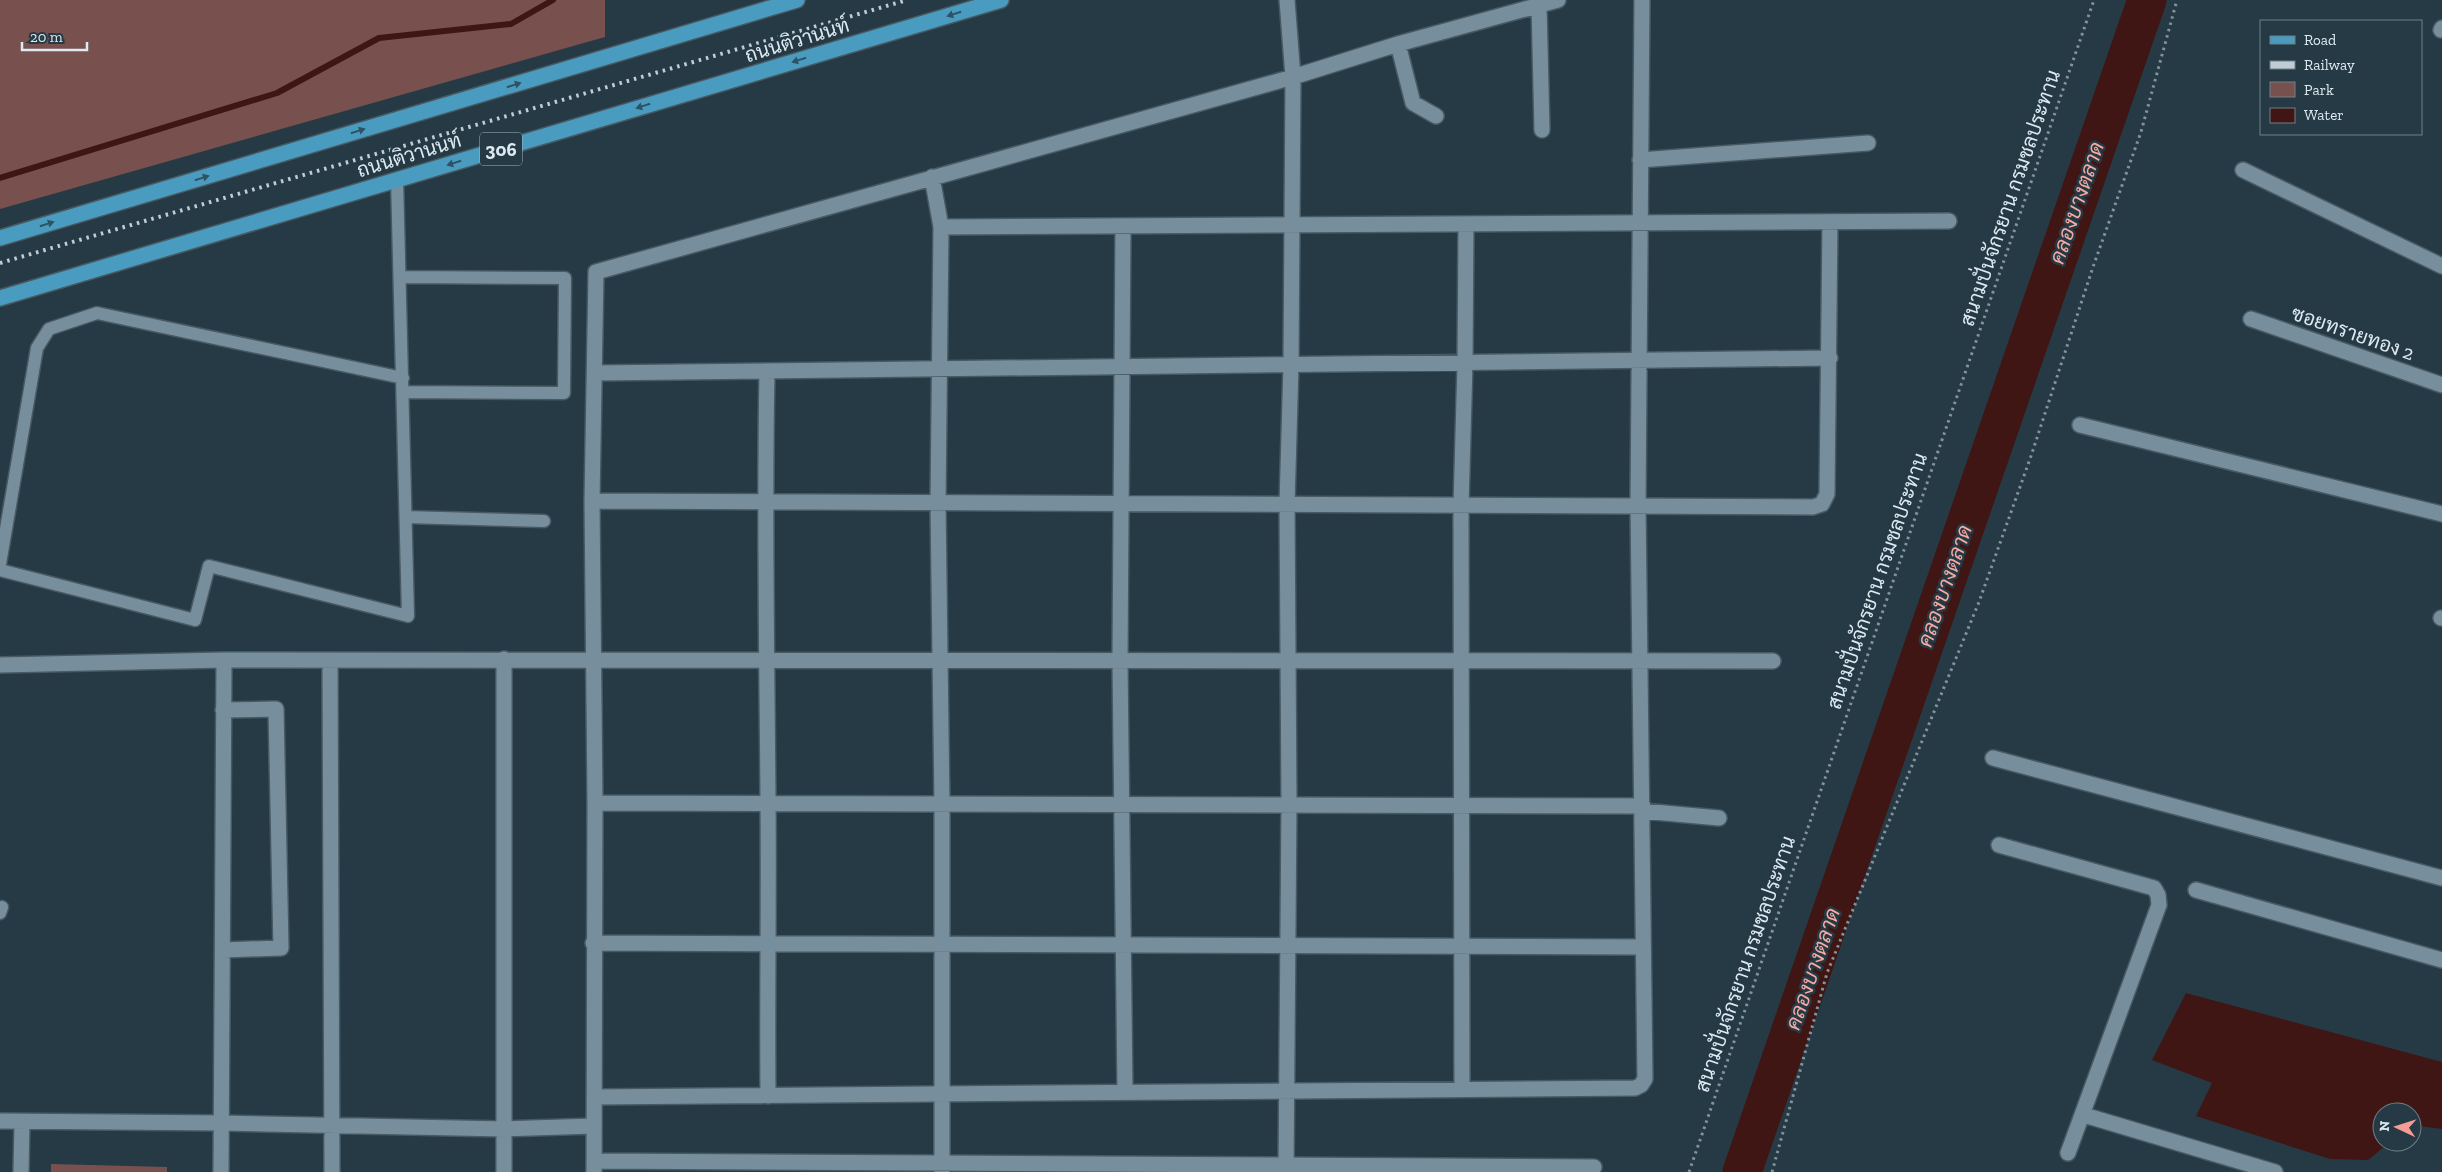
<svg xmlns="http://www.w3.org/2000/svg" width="2442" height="1172" font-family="'Zilla Slab',Sarabun,serif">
<rect width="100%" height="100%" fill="#253a45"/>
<path fill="#78514e" d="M0,0H605V37L0,209Z
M51,1164L167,1167V1172H51Z"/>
<path fill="#401614" d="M2186,993L2442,1062V1129L2412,1125V1112H2382V1142H2390L2368,1160L2330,1159L2196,1116L2212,1083L2152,1060Z"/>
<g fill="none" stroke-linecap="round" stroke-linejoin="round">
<path stroke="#401614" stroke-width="6" d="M0,178L277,93L379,38L511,24L553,0"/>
<path stroke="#401614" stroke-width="39" d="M1742,1172L2147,0"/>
<g stroke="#475962" stroke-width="15">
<path id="lane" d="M400,277L565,278L564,393L403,392
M406,517L544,521
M0,564L37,348L49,329L97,313L403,378
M0,570L195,620L209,566L408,616L397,179
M0,913L2,907"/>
</g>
<g stroke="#475962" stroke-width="18">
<path id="street" d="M1539,5L1542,130
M2441,30L2442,28
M1398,44L1413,103L1436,116
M1640,160L1868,143
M2243,170L2442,266
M932,177L941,227L938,504L942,805V1172
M1123,226L1120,661L1125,1092
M941,227L1949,221
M2251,319L2442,385
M767,372C764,515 767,658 768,802C769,900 767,998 768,1096
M595,373L1830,358
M2080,425L2442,514
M592,501L1813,507L1822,504L1827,494L1830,222
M2441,618H2442
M330,662L332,1172
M0,665L224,660L1773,661
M1993,758L2442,878
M595,803L1643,806
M1643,811L1719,818
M1999,845L2154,888L2158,895L2159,905L2068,1153
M2196,890L2442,960
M593,943L1642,947
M223,950L281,948L276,709L223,710
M1462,1089L1461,506L1465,363L1466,224
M594,1097L1635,1088L1641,1085L1645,1079L1638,506L1642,0
M2084,1115L2275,1172
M0,1121L222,1123L504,1129L594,1126
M594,1161L1594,1167
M21,1172L22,1122
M221,1172L224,660
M504,1172V659
M594,1172L595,803L592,501L596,272L1293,77L1398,44L1558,0
M1286,1172L1289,804L1287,504L1291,365L1293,77L1287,0"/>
</g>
<g stroke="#475962" stroke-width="18">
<path id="primary" d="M0,238L797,0
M0,298L1001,0"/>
</g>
<path stroke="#83939c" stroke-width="3" stroke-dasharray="2.5 4" stroke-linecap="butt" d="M1689,1172L2094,0
M1772,1172L1827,973L1979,602L2031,456L2093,267L2141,132L2177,0"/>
<use href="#lane" stroke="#778f9c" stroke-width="12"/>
<use href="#street" stroke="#778f9c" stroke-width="15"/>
<use href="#primary" stroke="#499cbf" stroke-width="15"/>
<path stroke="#c0cdd5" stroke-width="4" stroke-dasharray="2.5 5" stroke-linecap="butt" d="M0,263L907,0"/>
</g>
<defs><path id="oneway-solid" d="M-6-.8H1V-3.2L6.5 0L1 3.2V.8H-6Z" transform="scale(1.25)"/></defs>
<g fill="#2e5264">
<use href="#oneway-solid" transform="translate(954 14) rotate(163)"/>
<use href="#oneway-solid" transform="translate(799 60) rotate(163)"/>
<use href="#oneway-solid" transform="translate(514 85) rotate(-17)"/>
<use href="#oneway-solid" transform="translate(643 106) rotate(163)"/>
<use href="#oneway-solid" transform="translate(358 131) rotate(-17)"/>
<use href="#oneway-solid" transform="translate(454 163) rotate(163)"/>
<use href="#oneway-solid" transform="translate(202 178) rotate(-17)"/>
<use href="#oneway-solid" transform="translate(47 224) rotate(-17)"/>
</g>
<g text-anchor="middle" stroke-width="5" stroke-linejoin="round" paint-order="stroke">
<rect fill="#253a45" stroke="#a6b5bd" stroke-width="1" x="480" y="132.5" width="42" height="33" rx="4"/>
<g font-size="19" font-weight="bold" fill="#deeaf1">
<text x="501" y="156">306</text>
</g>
<g font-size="20" fill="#deeaf1" stroke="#253a45">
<text transform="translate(797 40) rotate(-17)" y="7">ถนนติวานนท์</text>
<text transform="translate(409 155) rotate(-17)" y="7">ถนนติวานนท์</text>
<text transform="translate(2010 198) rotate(-71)" y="7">สนามปั่นจักรยาน กรมชลประทาน</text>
<text transform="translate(2353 333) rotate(19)" y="7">ซอยทรายทอง 2</text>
<text transform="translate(1877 581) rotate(-71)" y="7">สนามปั่นจักรยาน กรมชลประทาน</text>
<text transform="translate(1745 964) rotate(-71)" y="7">สนามปั่นจักรยาน กรมชลประทาน</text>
</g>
<g font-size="21" font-style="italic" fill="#f8a9a1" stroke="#253a45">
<text transform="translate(2077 203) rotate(-71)" y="7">คลองบางตลาด</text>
<text transform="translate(1945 586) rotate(-71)" y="7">คลองบางตลาด</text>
<text transform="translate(1813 969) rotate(-71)" y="7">คลองบางตลาด</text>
</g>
</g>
<rect x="2260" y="20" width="162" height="115" fill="#253a45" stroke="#6f808a"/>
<rect x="2270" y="36" width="25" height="8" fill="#499cbf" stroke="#6f808a"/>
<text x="2304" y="45" font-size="15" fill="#deeaf1">Road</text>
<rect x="2270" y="61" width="25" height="8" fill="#c0cdd5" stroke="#6f808a"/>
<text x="2304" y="70" font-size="15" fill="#deeaf1">Railway</text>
<rect x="2270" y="82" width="25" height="15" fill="#78514e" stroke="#6f808a"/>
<text x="2304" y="95" font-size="15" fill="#deeaf1">Park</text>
<rect x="2270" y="108" width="25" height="15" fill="#401614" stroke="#6f808a"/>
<text x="2304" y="120" font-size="15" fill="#deeaf1">Water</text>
<g transform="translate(2397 1127) rotate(274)"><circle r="24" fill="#253a45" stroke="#6f808a"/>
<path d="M0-4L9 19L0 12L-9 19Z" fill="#f59c94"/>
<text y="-8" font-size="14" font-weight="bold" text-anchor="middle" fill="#deeaf1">N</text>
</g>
<path d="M22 42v8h65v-8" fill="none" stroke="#deeaf1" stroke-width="2.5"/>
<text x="30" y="42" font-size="15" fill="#deeaf1" stroke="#253a45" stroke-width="4" paint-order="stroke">20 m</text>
</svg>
